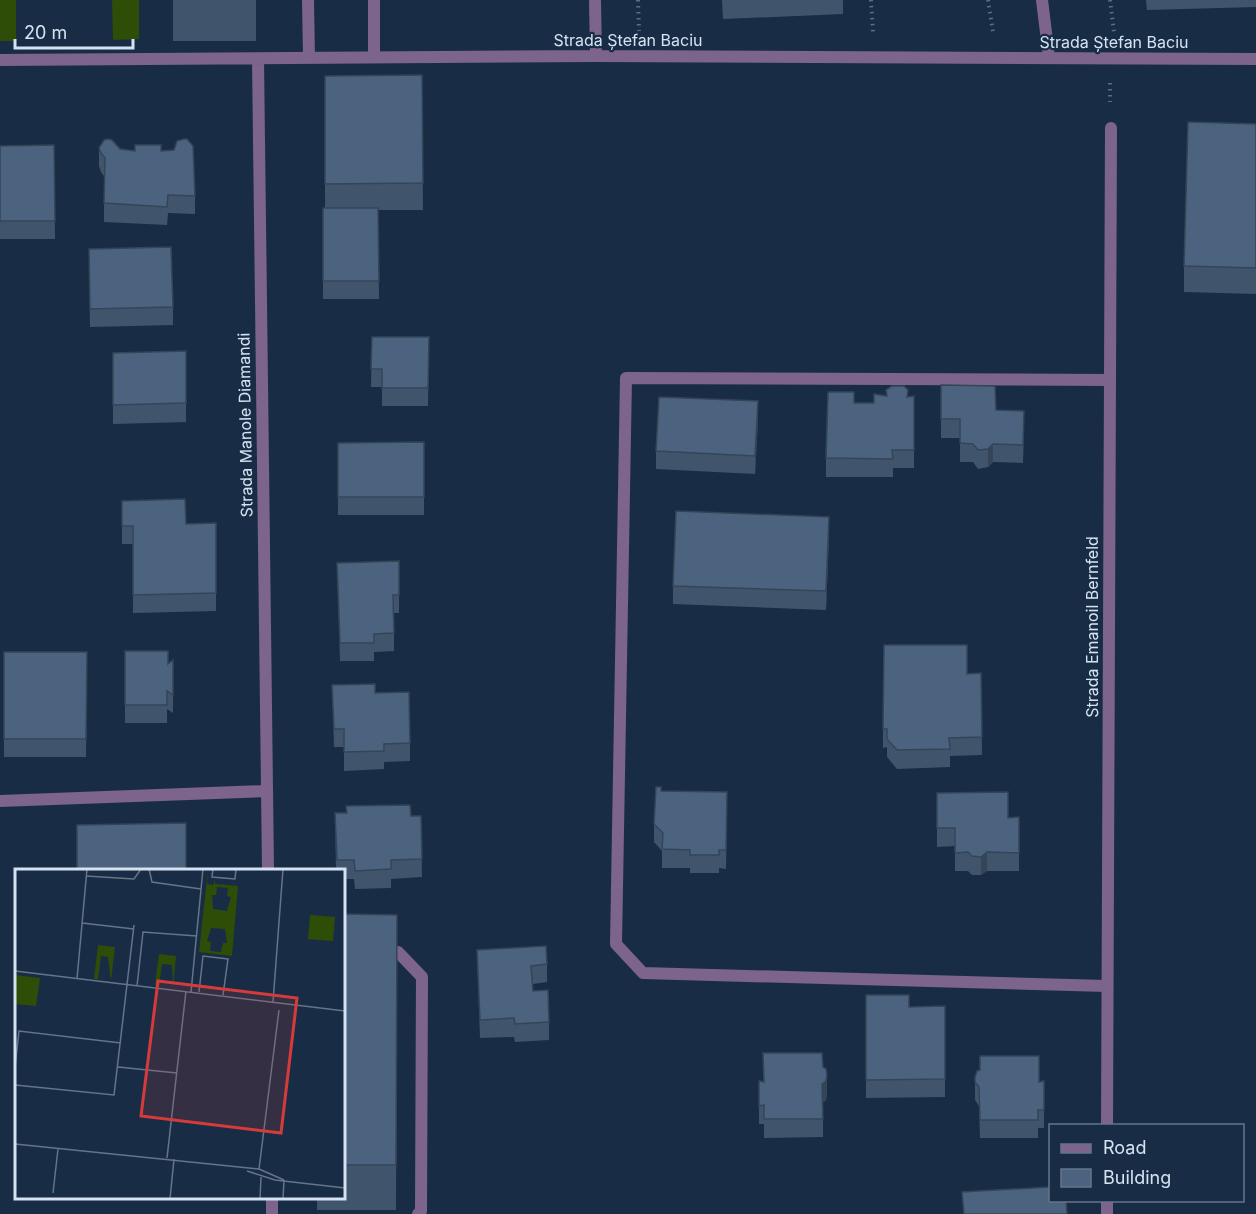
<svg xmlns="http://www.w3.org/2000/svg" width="1256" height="1214" font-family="Inter,sans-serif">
<rect width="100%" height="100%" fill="#182d45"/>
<path fill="#2e4d07" d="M0,0H16V41H0Z
M112,0H139V39L113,40Z"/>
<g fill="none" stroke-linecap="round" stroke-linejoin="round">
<path stroke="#5c6e83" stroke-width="4" stroke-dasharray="1.5 4.5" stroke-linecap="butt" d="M638,0L639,31
M871,0L873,32
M988,0L993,32
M1110,0L1114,32
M1110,83V102"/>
<path stroke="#7c648c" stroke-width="12" d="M382,952H398L422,977L421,1211L418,1214
M1107,986L643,973L616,944L626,378L1110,380"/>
<path stroke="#7c648c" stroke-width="12" d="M308,0L309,58
M374,0V57
M595,0L596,56
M1042,0L1049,57
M258,59L268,870
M0,60L596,56L1256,59
M0,801L266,791
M1107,1126L1111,128
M272,1198V1214
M1107,1200V1214"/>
</g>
<path fill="#40556c" d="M173,0H256V41H173Z
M722,0H843V14L723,19Z
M1146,0H1256V7L1147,10Z
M422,75L423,210H378L379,299H323V208H325V76Z
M1256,124V294L1184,292V266Z
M54,145L55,239H0V146Z
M99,148L135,151H161L195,196V214L168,213L167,225L104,222V176L101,172L99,166Z
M89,267L173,307V325L90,327Z
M372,337H429L428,406H382V387H371Z
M186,351V422L113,424V353Z
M941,385L996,410L1024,429L1023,463L993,462L988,467L978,469L973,462H960V438H941Z
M886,390L908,397L914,396V468H893V477H826V458L854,403H874L886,396Z
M758,420L755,474L656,469V451Z
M424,442V515H338V443Z
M122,501L186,524L216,523V611L133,613V544H122Z
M829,535L826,610L673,604V586Z
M399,561V613H394V651L374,652V661H340L337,563Z
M125,651L168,664L173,660V713L167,709V723H125Z
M4,652H87L86,757H4Z
M981,673L982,755L950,756V767L897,769L887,757V747L883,748V729L967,674Z
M332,685L375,693L410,743V761L384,762V769L344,771V747H334Z
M661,791L727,792L726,869L719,868V873H690V868H662V851L654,842V824Z
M937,793L1008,818L1019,817V871H987L981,875H972L968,871H955V846L937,847Z
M346,806L411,816H421L422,877L391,879V888L355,889L354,879H344V870H336L335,813H346Z
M344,914L397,915L396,1210H317V1197H344Z
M477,950L547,964V982L533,984V991L549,1022V1040L515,1042L514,1037L480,1038Z
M866,995L909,1007L945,1006V1097L866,1098Z
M823,1067L827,1093L826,1100L823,1102V1137L764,1138V1124H759V1100L764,1082Z
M975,1077L1039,1082L1044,1100V1128H1038V1138H980L979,1106L975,1100Z"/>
<path fill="#344558" d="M758,401V420L755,474V456Z
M993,444V462L988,467V449Z
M829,517V535L826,610V591Z
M987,852V871L981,875V857Z
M827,1075V1093L826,1100L822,1103V1084Z"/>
<path fill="#4b637e" stroke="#344558" stroke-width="1.5" d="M422,75L423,183L325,184V76Z
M1188,122L1256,124V268L1184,266Z
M108,139L112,140L120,149L135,151V145H161V151L174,150L177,141L184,139H187L193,146L195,196L168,195L167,207L104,203L105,158L101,153L99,148L104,140Z
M54,145L55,221H0V146Z
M323,208H378L379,281H323Z
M171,247L173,307L90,309L89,249Z
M372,337H429L428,388H382V369H371Z
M186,351V403L113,405V353Z
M941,385L995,386L996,410L1024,411L1023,445L993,444L988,449L978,450L973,444L960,443V419H941Z
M892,386H904L908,390L907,397L914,396V450H892L893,459L826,458L828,392H854V403H874V394L887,396L886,390Z
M659,397L758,401L755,456L656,451Z
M424,442V497H338V443Z
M185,499L186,524L216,523V593L133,595V526H122V501Z
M676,511L829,517L826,591L673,586Z
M399,561V595H393L394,633L374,634V643H340L337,563Z
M884,645H967V674L981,673L982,737L949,738L950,749L897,750L887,739V729H883Z
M125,651H168V664L173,660V695L167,691V705H125Z
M4,652H87L86,739H4Z
M375,684V693L409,692L410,743L384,744V751L344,752V729H334L332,685Z
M656,787H661V791L727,792L726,850H719V855H690V850L662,849L663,833L654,824Z
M1008,792V818L1019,817V853L987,852L981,857L972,856L968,852L955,853V828H937V793Z
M410,805L411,816H421L422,859L391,860V869L355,871L354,860H337L335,813H347L346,806Z
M186,823V870H77V825Z
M344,914L397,915L396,1165H344Z
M546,946L547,964L531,966L533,991L548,990L549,1022L515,1024L514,1018L480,1020L477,950Z
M866,995H909V1007L945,1006V1079L866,1080Z
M763,1053H822L823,1067L826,1069L827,1075L826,1081L822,1084L823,1119H764V1105L759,1106V1081L764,1082Z
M980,1056H1039V1082L1044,1081V1110H1038V1120H980L979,1087L975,1082V1077L977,1071L980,1070Z
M1050,1187V1200H1066L1067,1214H964L962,1192Z"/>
<g text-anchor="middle" stroke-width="4.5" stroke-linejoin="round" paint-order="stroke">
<g font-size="16" fill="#d5e2f2" stroke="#182d45">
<text x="628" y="46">Strada Ștefan Baciu</text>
<text x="1114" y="48">Strada Ștefan Baciu</text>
<text transform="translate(245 425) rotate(-91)" y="6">Strada Manole Diamandi</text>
<text transform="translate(1092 627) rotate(-90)" y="6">Strada Emanoil Bernfeld</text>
</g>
</g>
<g transform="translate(15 869)">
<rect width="330" height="330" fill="#182d45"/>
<path d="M193,0L192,15L198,16L200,11V15L223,17L217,87L184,83ZM202,18L213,19L212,27L216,28L212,42L198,40L197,26H201ZM196,59L210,60L212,74H208L206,83L195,82L196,73L192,72ZM295,46L320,48L318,72L293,70ZM83,76L100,78L96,112L93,88L86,87L83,110H79ZM144,85L161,87L158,118L157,96L147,95L144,117L140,116ZM0,106L25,109L21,137L0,135Z" fill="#2e4d07" fill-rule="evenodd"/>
<path fill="none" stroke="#64758a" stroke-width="1.5" d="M134,0L137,13L186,20M198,0L197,8L220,10L221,0M71,7L119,10L126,0M67,54L119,60M0,102L330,142M62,110L72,0M122,117L128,63L182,67M176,123L188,0M184,123L188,87L213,90L208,126M258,133L268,0M0,198L4,162L106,174M103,198L162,204M0,216L99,226L119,56M0,275L244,300L269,311M152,289L171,122M244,300L264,141M232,302L260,311L330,319M38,324L43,280M155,330L159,290M245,330L246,308M268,330L269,311"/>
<path fill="#d63b3c" fill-opacity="0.15" stroke="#d63b3c" stroke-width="3" d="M143,112L282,129L266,264L126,247Z"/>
<rect width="330" height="330" fill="none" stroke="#d5e2f2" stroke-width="3"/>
</g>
<rect x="1049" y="1124" width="195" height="78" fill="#182d45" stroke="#64758a" stroke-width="1.5"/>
<rect x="1061" y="1144" width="30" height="9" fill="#7c648c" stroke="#64758a" stroke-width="1.5"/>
<text x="1103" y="1154" font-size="18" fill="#d5e2f2">Road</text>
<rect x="1061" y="1169" width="30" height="18" fill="#4b637e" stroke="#64758a" stroke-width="1.5"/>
<text x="1103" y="1184" font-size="18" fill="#d5e2f2">Building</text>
<path d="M15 39v9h118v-9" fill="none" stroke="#d5e2f2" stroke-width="3"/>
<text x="24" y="39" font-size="18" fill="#d5e2f2" stroke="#182d45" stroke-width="4.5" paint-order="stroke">20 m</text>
</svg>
